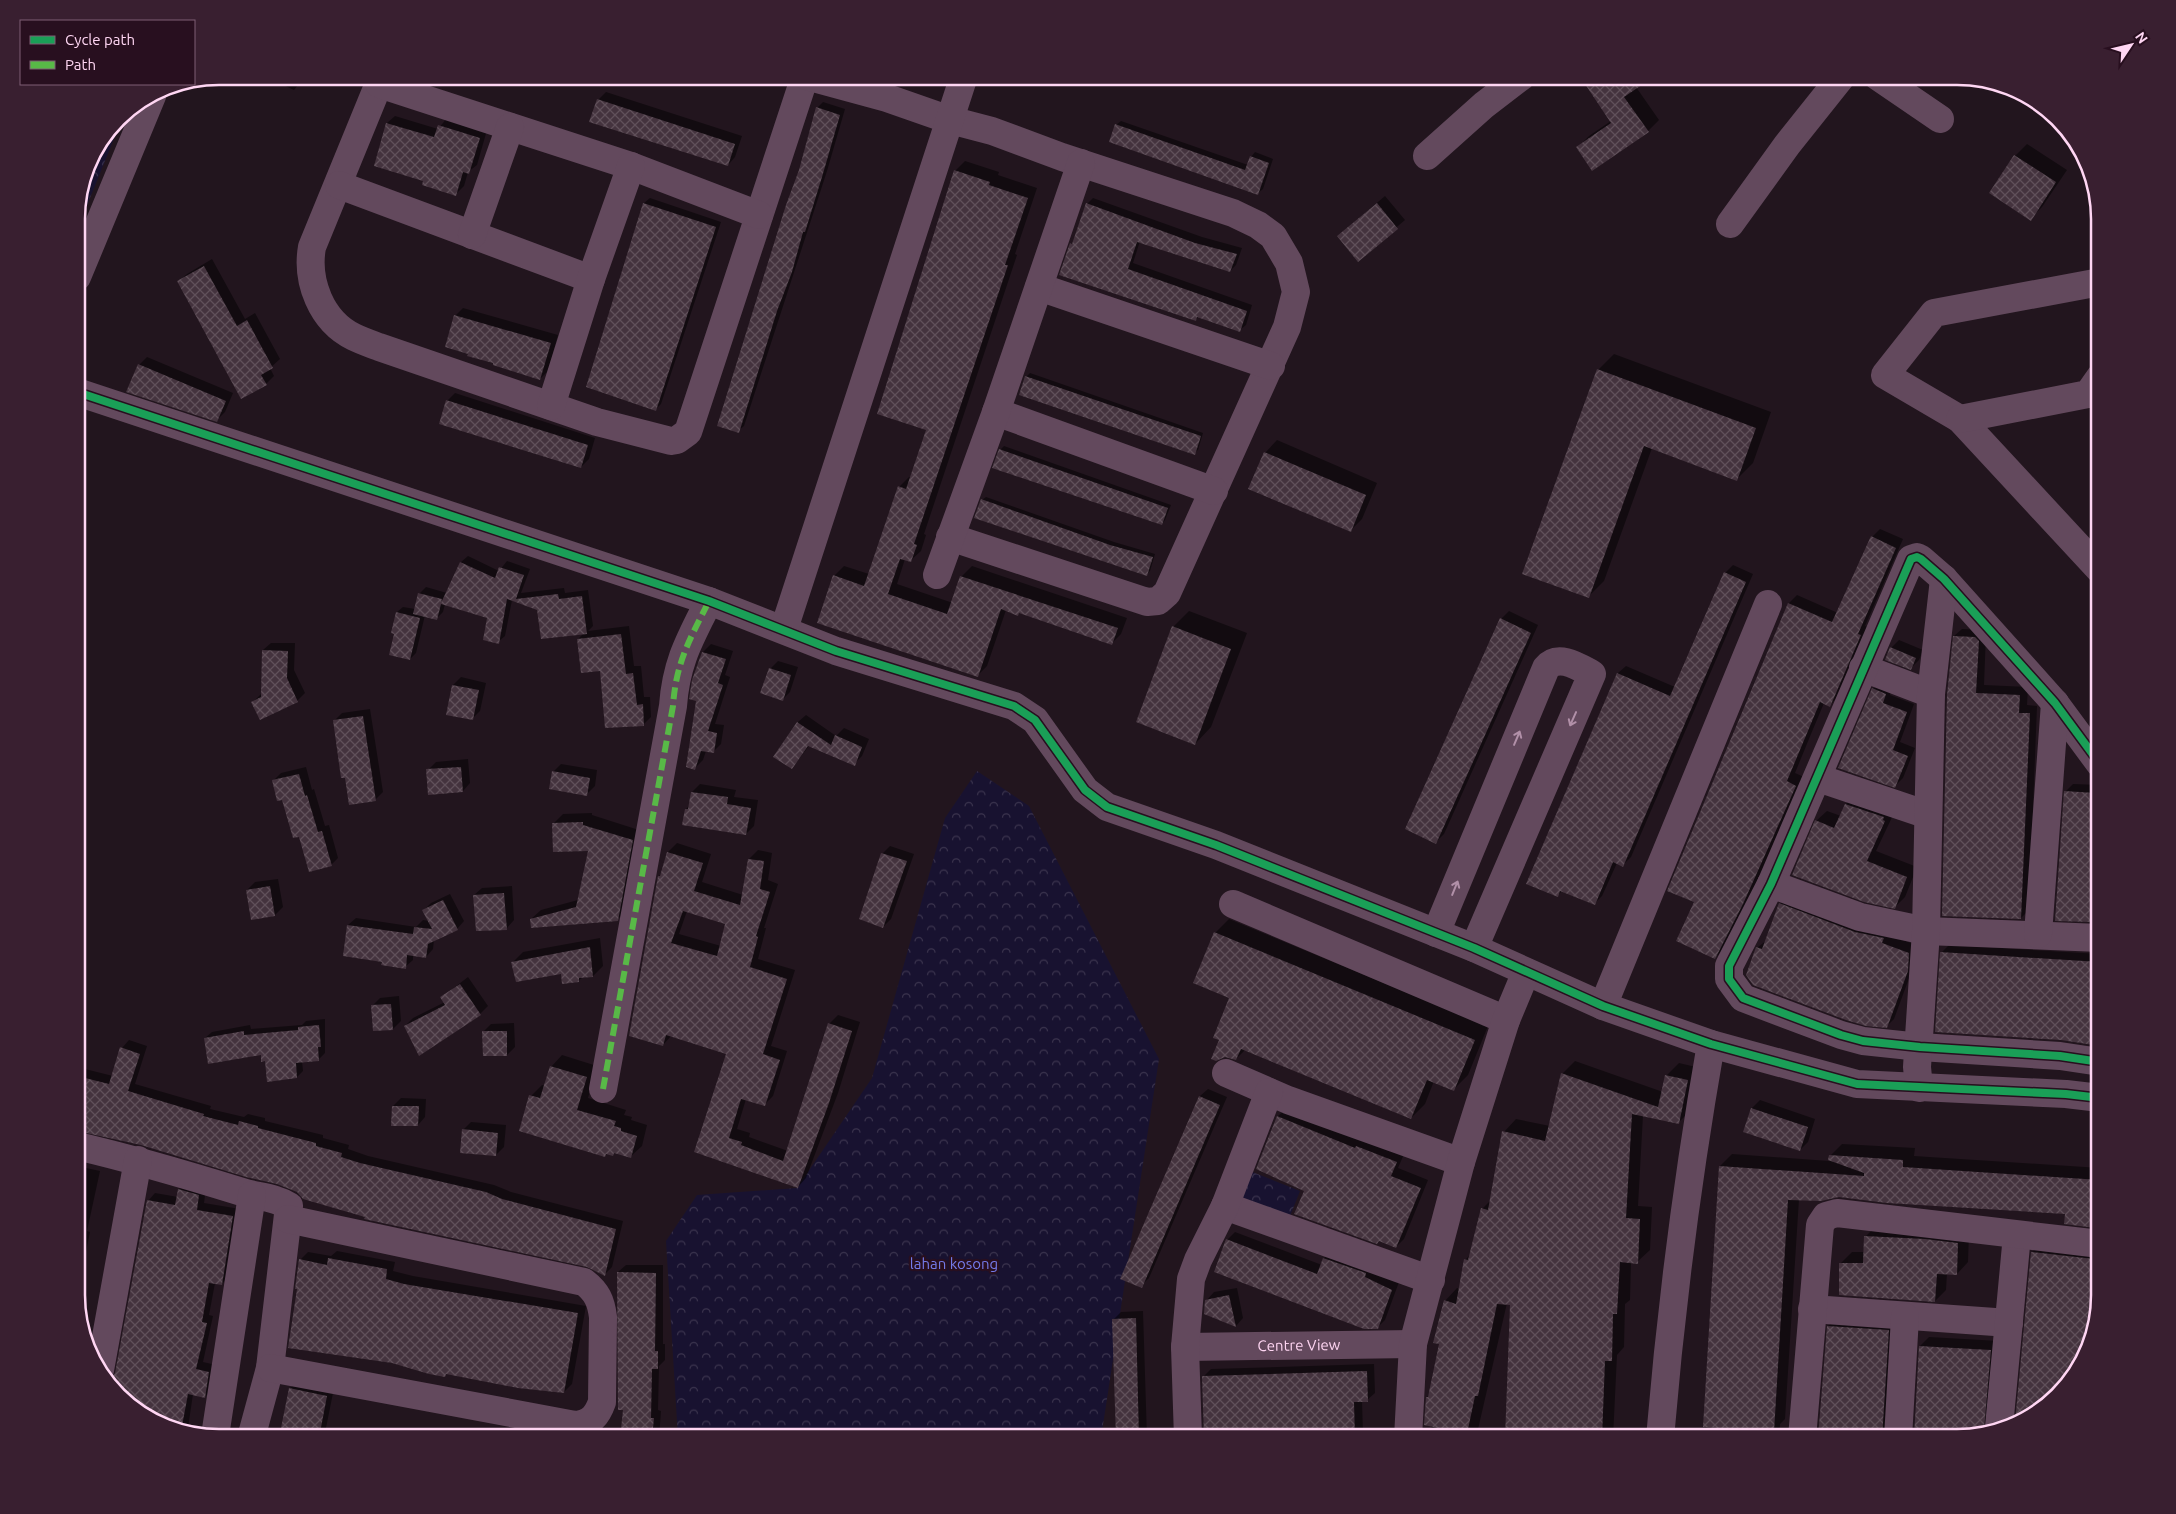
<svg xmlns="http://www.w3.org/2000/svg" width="2176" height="1514" font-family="Ubuntu,sans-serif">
<defs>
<pattern id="forest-crowns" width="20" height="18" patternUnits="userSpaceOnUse" patternTransform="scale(1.25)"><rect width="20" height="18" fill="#181230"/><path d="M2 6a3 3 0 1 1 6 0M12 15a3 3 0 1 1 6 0" fill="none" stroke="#3b344e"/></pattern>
<pattern id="building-cross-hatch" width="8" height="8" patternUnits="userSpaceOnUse" patternTransform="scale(1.25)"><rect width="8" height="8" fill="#44333e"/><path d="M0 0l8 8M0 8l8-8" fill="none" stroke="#60505a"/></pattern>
</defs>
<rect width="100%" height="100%" fill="#22151e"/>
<path fill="url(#forest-crowns)" d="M124,114L77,230V210L87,164L118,118Z
M977,771L1029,806L1159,1059L1101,1438H678L666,1241L697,1195L797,1188L872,1078L945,818Z
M1250,1171L1300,1191L1288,1221L1237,1201Z"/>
<path fill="#0007" fill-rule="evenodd" d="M264,76H305L294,90Z
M887,76H903L898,81Z
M1594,76H1649L1636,87L1659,120L1648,131L1578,147L1589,136L1611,121L1586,84Z
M606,92L742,136L735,157L728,165L598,100Z
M823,102L845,109L827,171L744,426L738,431L800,170L817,108Z
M395,116L438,129L447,118L487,130L477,165L468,172L464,186L456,194L425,180L387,123Z
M1121,121L1248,165L1251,157L1255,152L1273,159L1263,189L1258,193L1116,125Z
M2027,144L2067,170L2042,207L2030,219L1991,192L2015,156Z
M965,161L999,172L998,175L1037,188L1015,254L1017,255L924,534L926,535L921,551L910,561L905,559L897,584L953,603L962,576L972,566L1127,618L1121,634L1111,644L1020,612L1006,610L987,666L977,676L834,576L844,566L869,574L899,487L909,477L911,478L927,429L955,171Z
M1385,196L1405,220L1358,260L1338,236Z
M650,198L721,222L661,404L656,409L587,386L644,203Z
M1093,198L1202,237L1242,248L1236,265L1230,271L1140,241L1133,263L1252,305L1246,325L1240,330L1199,317L1195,320L1071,244L1075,240L1087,204Z
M212,259L245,319L255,313L280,359L270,368L274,376L266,384L179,281L187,274Z
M463,308L558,335L548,371L540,379L455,316Z
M1614,354L1771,412L1753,463L1737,479L1652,448L1604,581L1588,597L1598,370Z
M147,357L233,393L225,412L217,420L139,365Z
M1030,373L1203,433L1198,450L1194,453L1026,377Z
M455,393L595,438L589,459L581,467L447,401Z
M1277,440L1377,483L1362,519L1350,531L1265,453Z
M1004,446L1171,505L1165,520L1162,524L1000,450Z
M986,497L1114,542L1155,554L1150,571L1146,575L982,500Z
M1880,529L1903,539L1865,626L1868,627L1838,697L1830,705L1824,703L1811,734L1795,773L1804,777L1759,878L1723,950L1715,958L1696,901L1669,890L1789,603L1797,595L1838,613L1872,537Z
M468,556L499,571L507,561L530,569L521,593L564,588L565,593L588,590L593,626L588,631L629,626L634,666H641L644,697H650L651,717L643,725L578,639L584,633L538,609L512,600L505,636L498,642L489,618L445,604L443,612L437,618L425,615L416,653L410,659L397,612L403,607L415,609L419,594L426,587L447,593L461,562Z
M1733,565L1753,574L1631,857L1623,865L1617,863L1602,896L1594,904L1563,890L1557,896L1528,883L1618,673L1626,666L1675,687L1725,573Z
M1189,611L1247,633L1211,727L1195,744L1173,627Z
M1509,611L1538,625L1444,834L1436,842L1501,619Z
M1962,629L1983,630L1986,633L1984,685L2028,687L2027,705L2037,706L2029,910L2021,918L1954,636Z
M1899,640L1923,650L1919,660L1911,668L1891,648Z
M271,643H295L294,670L305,693L297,701L253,702L262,693L263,650Z
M711,644L733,651L725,675L730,677L715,724L724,725L721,744L713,752L706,751L703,760L695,768L698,700L691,693L703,652Z
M778,661L798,667L790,692L783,699L770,669Z
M461,677L486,683L480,711L472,719L447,714L453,685Z
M1881,681L1893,686L1890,695L1914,704L1900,742L1915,748L1903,778L1895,786L1873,689Z
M370,709L383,792L375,800L346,776L334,721L342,713Z
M806,715L836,736L844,728L869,739L862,756L854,764L809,746L792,768L775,756L798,722Z
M468,759L470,783L463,791L428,770L436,762Z
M561,764L597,770L595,786L587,794L553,772Z
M306,767L312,790L314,789L325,826L329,825L338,858L331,865L300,835L274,780L281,773Z
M700,784L736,790L734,797L758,800L754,826L746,834L686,809L690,805L692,792Z
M2073,784L2100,785V921L2057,919L2065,792Z
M1856,794L1895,811L1876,851L1917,867L1905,897L1895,907L1816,821L1827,811L1841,816L1846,804Z
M592,813V815L642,831L627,910L617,920L531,919L541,910L578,900L590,850L553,824L563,814Z
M677,843L711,854L702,882L743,895L749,859L758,850L772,853L768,880L778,884L764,928H766L758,959L795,970L771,1046L787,1051L773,1096L764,1105L746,1099L737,1129L750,1133L749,1137L788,1151L829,1024L838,1015L860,1022L838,1093L806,1178L798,1187L696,1152L728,1053L672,1035L663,1045L659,876L662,873L668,852ZM687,911L727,923L721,946L679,934Z
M890,846L914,854L891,919L883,927L882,854Z
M278,879L283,907L275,915L247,890L255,882Z
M512,886L514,920L507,928L474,895L482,888Z
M450,894L464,921L457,929L434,940L433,949L426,957L413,955V960L405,967L383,961L344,955L348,925L356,918L416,927L423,920L429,921L424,910L431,903Z
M1787,896L1916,945L1915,962L1894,1019L1886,1027L1747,975L1758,947L1767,940L1780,904Z
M1229,919L1488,1026L1468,1075L1454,1089L1434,1081L1425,1104L1411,1118L1245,1050L1236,1059L1231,997L1215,933Z
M600,938L603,966L593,976L583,977L578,981L562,973L513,962L523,952Z
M1949,945L2100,954V1046L2061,1039L1941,953Z
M468,977L488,1006L480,1014L405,1026L413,1018L445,1002L442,997Z
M399,996L401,1021L393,1029L374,1030L372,1006L380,998Z
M325,1019V1053L318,1060L302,1061L303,1071L297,1077L266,1060L262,1054L205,1038L212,1032L250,1025L251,1029L302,1025L306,1021Z
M514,1023L515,1047L507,1055L483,1032L491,1024Z
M129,1040L147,1046L135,1084L211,1106L210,1109L244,1117L248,1114L265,1118V1121L323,1135V1138L349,1145L348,1149L368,1156L494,1185L511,1192L623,1221L612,1267L604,1275L588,1266L367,1216L277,1183L142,1144L77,1130V1067L113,1076L122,1048Z
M562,1055L597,1066L588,1098L626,1110L624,1115L632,1117L631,1120L647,1125L642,1146L630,1157L615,1152L613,1154L608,1153L605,1156L531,1096L542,1085L545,1086L551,1067Z
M1575,1061L1663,1092L1666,1076L1679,1063L1700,1068L1691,1110L1678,1123L1643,1115L1638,1206L1652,1207L1650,1250L1637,1262H1631L1630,1300L1625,1304L1624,1347L1617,1355L1613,1438H1506L1512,1304L1507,1303L1476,1438H1433L1427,1397L1429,1395L1440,1343L1445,1301L1457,1288L1460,1289L1465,1260L1470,1255L1482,1209L1491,1200L1504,1132L1516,1119L1550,1126L1562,1074Z
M1208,1089L1227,1097L1149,1278L1141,1286L1200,1096Z
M401,1098L426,1099L425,1117L418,1125L393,1106Z
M1760,1100L1815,1119L1808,1142L1800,1150L1745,1131L1752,1108Z
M1286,1109L1404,1154L1398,1168L1428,1180L1404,1239L1396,1247L1306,1190L1278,1116Z
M471,1122L506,1125L504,1147L496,1155L463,1130Z
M1842,1144L1915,1148L1914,1156L2100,1168V1222L2096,1226L2066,1213L1839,1196L1799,1199L1785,1419L1780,1424L1779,1438H1704L1720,1166L1732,1154L1829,1161L1830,1156Z
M77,1166L100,1171L87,1231L90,1232L77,1297Z
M186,1182L206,1188L204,1203L240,1209L229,1276L222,1284L215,1283L209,1315L213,1316L203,1362L216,1365L212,1389L205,1397L193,1394L188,1428L140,1413L110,1382L114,1378L148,1201L155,1193L178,1197L179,1189Z
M1876,1226L1969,1232L1968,1262L1957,1274L1947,1273L1946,1290L1935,1301L1840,1264L1852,1252H1864L1865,1237Z
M1235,1232L1322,1265L1324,1258L1332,1251L1399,1282L1385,1320L1377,1328L1227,1240Z
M2041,1243L2100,1250L2099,1296L2075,1374L2028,1419L2016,1422L2032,1252Z
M337,1251L395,1262L393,1271L413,1276L586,1306L572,1384L564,1392L447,1373L445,1375L413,1366L290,1346L299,1288L300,1260L308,1252L331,1256Z
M626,1265H663V1344H665V1360L659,1366L658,1410L661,1411L659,1438H621L624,1409L618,1272Z
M1237,1288L1243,1318L1236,1326L1206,1301L1214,1292Z
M1143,1311L1147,1438H1117L1113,1320L1121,1312Z
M1837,1317L1897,1321L1895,1438H1819L1828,1326Z
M1929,1337L1999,1341L1996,1427L1957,1438L1920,1346Z
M1374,1364L1375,1393L1367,1400L1362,1401L1363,1434L1359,1438H1204L1203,1377L1211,1369Z
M298,1381L334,1388L324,1438H280L290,1388Z
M554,1428L618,1438H508L516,1429L548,1434Z"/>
<path fill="url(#building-cross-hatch)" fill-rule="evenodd" d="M1596,76H1655L1624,97L1649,132L1592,171L1576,147L1611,123L1585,84Z
M597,99L735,144L728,166L589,122Z
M816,107L840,115L822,177L805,232H803L792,272L777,311L739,433L717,426L786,205L799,170Z
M386,123L434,137L438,125L480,138L469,174L463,172L456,196L422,185L423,181L374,166Z
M1115,124L1245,170L1250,156L1269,163L1258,195L1109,142Z
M2014,155L2056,182L2031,221L1989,193Z
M954,170L990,182L989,185L1028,198L1005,265H1008L914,544L917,545L911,562L900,559L888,594L947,614L960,576L1118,628L1112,645L1019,613L1018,616L1001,609L978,677L817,623L833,575L864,586L898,486L906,489L926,430L877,414Z
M643,203L716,227L656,411L586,387Z
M1086,203L1195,243L1237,254L1230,272L1137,242L1128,269L1247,311L1240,332L1197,317L1196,321L1059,275L1070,243L1072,244Z
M1377,203L1398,229L1358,262L1337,236Z
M204,266L237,326L247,320L273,368L261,375L267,385L241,399L177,281Z
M454,315L551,343L540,380L493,365V363L467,356L468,354L445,347Z
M138,364L226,401L217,422L126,392Z
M1597,369L1756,428L1737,481L1644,446L1589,598L1522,574Z
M1025,376L1201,436L1195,455L1019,395Z
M446,400L588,445L581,468L439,424Z
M999,449L1168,508L1162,525L992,468Z
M1264,452L1366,495L1351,532L1248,489Z
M981,499L1110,545L1153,557L1147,576L974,518Z
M1871,536L1896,548L1858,634L1861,635L1830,707L1820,702L1787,781L1796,786L1743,904L1715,959L1676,941L1694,902L1667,891L1788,603L1832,622Z
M460,562L495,578L499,567L524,575L516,599L558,594L559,599L582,596L587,634L541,639L537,610L507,599L499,644L483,640L487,618L441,604L437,620L413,614L418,593L442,599L441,603Z
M1724,572L1746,582L1623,867L1613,862L1595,905L1560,891L1558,897L1526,884L1617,673L1670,696Z
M396,612L420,618L410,660L389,655L394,634L391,633Z
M1500,618L1531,633L1436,844L1405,829Z
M1172,626L1231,649L1195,745L1136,722Z
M621,634L626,674L633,673L637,705L643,704L644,726L605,728L600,671L581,673L577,639Z
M1953,636L1975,637L1979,641L1976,693L2020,695L2019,713H2030L2021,919L1942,916L1947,695Z
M1890,647L1916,658L1911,670L1885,660Z
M262,650L288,651L287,678L298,702L260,720L251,702L261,697Z
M702,652L726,659L718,683L723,685L708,731L717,733L714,753L701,751L695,770L686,767L696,701L689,699L692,680Z
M769,668L791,675L783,701L760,693Z
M452,685L479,690L473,720L446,715Z
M1872,688L1886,694L1883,703L1907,712L1893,750L1908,756L1895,788L1838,768Z
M363,716L376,801L349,805L345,778H341L333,720Z
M797,722L831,745L835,735L862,747L855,766L808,746L792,769L773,757Z
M461,767L463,792L428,795L426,769Z
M552,771L590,778L587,796L549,789Z
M299,774L305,796L307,795L318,832L322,831L332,866L309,872L299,837L293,838L282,800L277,801L272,780Z
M2064,791L2096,793L2092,922L2055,921Z
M691,792L728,797L727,804L751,808L746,835L682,825L685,809H688Z
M1845,804L1884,817L1883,820L1885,821L1867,861L1907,877L1895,909L1864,902L1792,875L1815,820L1834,828Z
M583,822V825L633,840L618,921L531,928L530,919L576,907L588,851L553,852L552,823Z
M667,852L703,863L694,891L740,905L748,859L764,861L760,889L770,892L756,936L758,937L750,967L787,979L763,1054L780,1060L765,1106L741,1099L729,1138L742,1142L741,1145L783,1161L828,1023L852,1031L829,1103L798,1188L694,1152L726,1054L666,1035L663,1046L629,1036L658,876H660ZM683,911L725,924L717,956L671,943Z
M881,853L907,861L883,928L859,919Z
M270,886L275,916L251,920L246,890Z
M504,893L507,930L476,931L473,895Z
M443,900L458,930L428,944L426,958L407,955L406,969L381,965L382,962L343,956L347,925L413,934L414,927L432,929L422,910Z
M1779,903L1855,932L1884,938L1882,943L1909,953L1908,971L1887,1028L1866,1026L1846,1020L1753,985L1746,975L1756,947L1762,949Z
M1214,932L1475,1040L1454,1091L1427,1080L1411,1119L1241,1049L1236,1060L1225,1057L1216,1061L1211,1059L1219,1040L1213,1038L1229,998L1193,983Z
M590,947L593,977L579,978V982L562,984L561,974L516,982L511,962Z
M1940,952L2100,962V1046L2061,1040L1935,1032Z
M460,984L481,1015L419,1056L404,1026L445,1005L440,997Z
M391,1004L393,1030L373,1031L371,1005Z
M319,1025L321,1047H318L319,1061L296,1063L297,1078L267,1082L265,1061L261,1062V1055L208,1064L204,1038L244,1031V1035L298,1030V1027Z
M482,1031H507V1056H483Z
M120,1047L140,1054L128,1091L204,1114L203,1116L238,1125L239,1121L258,1126V1128L316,1143V1146L342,1153L341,1157L360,1163L486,1192L502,1199L616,1229L605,1276L587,1267L364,1219L365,1217L303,1199L297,1192L277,1184L246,1177L141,1145L77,1131V1076L109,1084Z
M550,1066L587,1077L577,1110L616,1121L614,1126L621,1128V1131L637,1136L631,1158L614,1153L613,1156L606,1154L605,1157L519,1131L529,1095L540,1098Z
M1561,1073L1658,1107L1665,1075L1688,1080L1679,1124L1632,1114L1626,1218L1640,1219L1638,1264L1620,1262L1617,1314H1613L1612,1361H1605L1602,1438H1505L1510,1305L1497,1304L1478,1396H1475L1467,1434L1424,1425L1426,1397H1428L1439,1344L1433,1343L1444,1300L1456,1304L1464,1259L1468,1260L1481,1208L1488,1210L1502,1131L1545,1141Z
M1199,1096L1220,1105L1142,1288L1120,1279Z
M392,1106H419L418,1126H391Z
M1751,1108L1808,1127L1800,1151L1743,1132Z
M1277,1116L1355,1148L1356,1146L1397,1162L1391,1176L1421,1188L1396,1248L1379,1241L1377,1244L1294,1214L1304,1191L1256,1169Z
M462,1129L498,1133L496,1156L460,1153Z
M1829,1155L1903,1160V1167L2100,1180V1221L2096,1220V1228L2064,1224L2065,1214L1887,1203L1839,1197L1821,1201L1788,1200L1774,1432L1703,1427L1719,1166L1864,1176V1173L1828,1160Z
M178,1189L199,1195L197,1210L233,1216L222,1285L209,1283L202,1322L207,1323L196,1369L209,1372L205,1398L188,1394L182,1426L140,1413L110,1382L115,1373L147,1200L175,1205Z
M1864,1236L1925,1239L1958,1243L1957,1275L1937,1274L1935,1302L1839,1295V1263H1863Z
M1226,1239L1317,1274L1323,1258L1366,1273L1365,1277L1392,1290L1378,1329H1364L1214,1272Z
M2031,1252L2094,1259L2089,1329L2075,1374L2028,1419L2015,1422Z
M328,1258L387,1269L386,1279L404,1284L578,1313L564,1393L518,1388L446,1374L445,1377L429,1374L392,1363L288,1348L297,1289H295L299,1259L327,1265Z
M617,1272L656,1273L655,1351H658V1369H652L651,1418H654L652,1438H620L623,1410H618Z
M1229,1295L1236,1327L1204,1314L1205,1300Z
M1136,1318L1139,1438H1116L1112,1319Z
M1827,1326L1889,1330L1882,1438H1818Z
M1919,1346L1991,1350L1984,1430L1957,1438H1914Z
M1367,1371L1368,1402H1354L1355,1438H1204L1202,1376Z
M289,1388L327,1396L319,1438H279Z"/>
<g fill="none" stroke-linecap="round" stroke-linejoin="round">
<g stroke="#63495d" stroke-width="28">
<path d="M382,76L312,247C306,281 321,321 354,337C362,341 371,344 379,347L597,422L671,441L677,440L688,432L805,76"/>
<path d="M806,76L887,98L950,120L992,131L1062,157L1233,213L1258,225L1273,236L1289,263L1296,292L1287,327L1167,593L1158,601L1147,602L950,537"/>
<path d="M1877,76L1940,119"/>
<path d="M379,84L631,166L759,215"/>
<path d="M1427,156L1484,105L1522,76"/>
<path d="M339,185L591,279"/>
<path d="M1730,224L1787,145L1842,76"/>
<path d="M472,235L510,127"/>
<path d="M77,277L152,96"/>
<path d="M2100,282L1934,313L1885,375L1960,419L2100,570"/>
<path d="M1039,287L1271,366"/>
<path d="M77,392L709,601L836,651L1014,706L1035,720L1085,790L1107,807L1216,845L1474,948L1603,1006L1711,1044L1857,1084L2066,1094L2100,1098"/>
<path d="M551,406L591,279L631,166"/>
<path d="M996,412L1214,491"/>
<path d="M1960,419L2088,394L2100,377"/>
<path d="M937,575L996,412L1081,163"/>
<path d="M784,629L964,76"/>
<path d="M1863,668L1931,694"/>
<path d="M2100,764L2055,703L1944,579L1921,559L1917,557L1911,559L1771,884L1729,966V979L1743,998L1841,1035L1863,1041L1920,1047L2060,1056L2100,1062"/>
<path d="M1818,778L1928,815"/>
<path d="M1771,884L1860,917L1926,931L2100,938"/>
<path d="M1233,904L1506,1020"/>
<path d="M1436,933L1546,668C1558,653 1579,667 1592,674L1474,948"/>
<path d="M2038,934L2055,703"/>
<path d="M1603,1006L1768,604"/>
<path d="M1226,1073L1288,1100L1461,1162"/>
<path d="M1919,1088L1917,1067L1926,931L1931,694L1944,579"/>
<path d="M603,1089L673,706C676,662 690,639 709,601"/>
<path d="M77,1146C133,1159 187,1175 242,1192C258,1197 275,1197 289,1206L270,1368L251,1438"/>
<path d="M1225,1206L1431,1280"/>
<path d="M1812,1309L2009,1323"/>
<path id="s1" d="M1185,1347L1413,1344"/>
<path d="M270,1368L575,1425C591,1423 597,1416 602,1402L603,1317C601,1301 597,1292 584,1282L288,1219"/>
<path d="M100,1370L138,1160"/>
<path d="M1999,1427L2017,1235"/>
<path d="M215,1436L252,1195"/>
<path d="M1188,1438L1185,1347L1191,1279L1198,1260L1225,1206L1269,1092"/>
<path d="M1408,1438L1413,1344L1461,1162L1506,1020L1526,972"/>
<path d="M1660,1438C1671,1306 1688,1175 1711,1044"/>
<path d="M1802,1438L1820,1225L1826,1216L1837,1213L2100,1244"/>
<path d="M1898,1438L1905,1317"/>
</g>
<path stroke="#58b947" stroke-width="6" stroke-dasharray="12 6" stroke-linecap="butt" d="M603,1089L673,706C676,662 690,639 709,601"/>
<g stroke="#280f1f" stroke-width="11">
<path id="cycleway" d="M77,392L709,601L836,651L1014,706L1035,720L1085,790L1107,807L1216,845L1474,948L1603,1006L1711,1044L1857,1084L2066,1094L2100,1098
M2100,764L2055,703L1944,579L1921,559L1917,557L1911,559L1771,884L1729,966V979L1743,998L1841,1035L1863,1041L1920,1047L2060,1056L2100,1062"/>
</g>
<use href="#cycleway" stroke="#1a9f57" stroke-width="8"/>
</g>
<defs><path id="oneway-shaft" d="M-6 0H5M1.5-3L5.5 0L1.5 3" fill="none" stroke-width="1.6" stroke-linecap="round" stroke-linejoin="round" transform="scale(1.25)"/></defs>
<g stroke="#b190a8">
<use href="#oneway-shaft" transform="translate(1573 719) rotate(114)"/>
<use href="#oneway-shaft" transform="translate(1517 738) rotate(-67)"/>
<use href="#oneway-shaft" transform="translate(1455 888) rotate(-68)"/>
</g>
<g text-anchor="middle" stroke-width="4.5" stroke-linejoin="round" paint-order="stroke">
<g font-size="15" fill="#747bea" stroke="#280f1f">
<text x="954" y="1269">lahan kosong</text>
</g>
<g font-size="15" fill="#ffd6f3" stroke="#280f1f">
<text dy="5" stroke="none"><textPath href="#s1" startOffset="114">Centre View</textPath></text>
</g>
</g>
<path d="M0 0H2176V1514H0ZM219 85H1957A134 134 0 0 1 2091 219V1295A134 134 0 0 1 1957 1429H219A134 134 0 0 1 85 1295V219A134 134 0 0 1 219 85Z" fill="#391f30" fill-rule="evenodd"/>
<path fill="none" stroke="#ffd6f3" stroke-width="2.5" d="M219 85H1957A134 134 0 0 1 2091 219V1295A134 134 0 0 1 1957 1429H219A134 134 0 0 1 85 1295V219A134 134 0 0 1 219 85Z"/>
<rect x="20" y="20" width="175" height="65" fill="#280f1f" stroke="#7e5f74"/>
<rect x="30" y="36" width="25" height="8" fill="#1a9f57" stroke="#7e5f74"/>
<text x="65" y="45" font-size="15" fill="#ffd6f3">Cycle path</text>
<rect x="30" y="61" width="25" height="8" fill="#58b947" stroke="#7e5f74"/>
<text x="65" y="70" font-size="15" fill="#ffd6f3">Path</text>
<g transform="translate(2131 45) rotate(55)" stroke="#280f1f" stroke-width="4" paint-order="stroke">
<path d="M0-4L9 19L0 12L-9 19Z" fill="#ffd6f3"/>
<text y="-8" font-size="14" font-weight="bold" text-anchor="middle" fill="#ffd6f3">N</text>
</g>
</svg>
